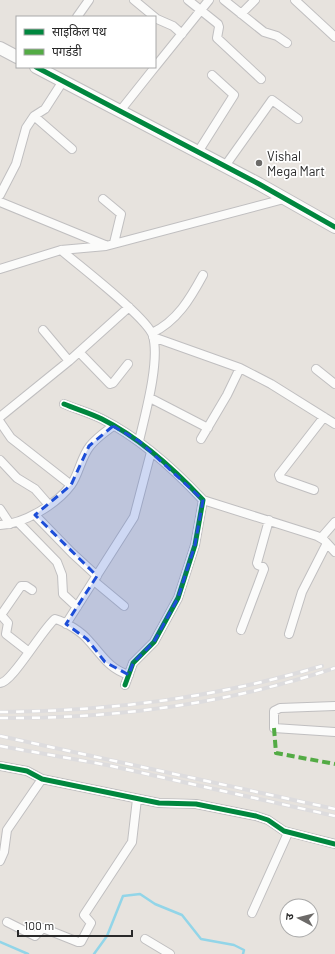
<svg xmlns="http://www.w3.org/2000/svg" width="335" height="954" font-family="Barlow,'Noto Sans Devanagari',sans-serif">
<rect width="100%" height="100%" fill="#e7e3de"/>
<g fill="none" stroke-linecap="round" stroke-linejoin="round">
<path stroke="#92d5e8" stroke-width="2.5" d="M0,942L28,954
M94,954L107,936L123,896L140,894L155,904L182,915L201,939L234,945L244,950L243,954"/>
<g stroke="#c0bfc0" stroke-width="10">
<path id="street" d="M134,0L157,19L173,26L182,34
M188,0L218,24L219,27L217,38L261,79
M224,0L264,32L277,36L287,43
M295,0L335,37
M241,14L255,0
M77,17L89,0
M155,67L209,0
M120,111L155,67
M34,116L72,149
M198,152L234,95L212,75
M225,166L272,100L298,119
M0,195L16,164L26,128L34,116L45,109L63,81
M103,199L121,214L114,243
M0,202L105,245
M61,250C78,265 148,318 153,336C160,362 145,415 139,441
M0,269L61,250L106,246L284,199
M43,330L69,361
M152,333C177,321 190,299 203,275
M153,337L240,368L271,384L335,424
M79,352L110,384L113,383L128,364
M316,369L335,384
M150,398L208,428
M64,404C76,409 90,413 102,419C140,438 174,469 203,500L195,545L178,598L154,642L133,663L125,685
M0,417L69,361L129,307
M0,422L11,438L71,485
M201,439L227,395L240,368
M0,460L17,478L35,489L49,505
M314,490L280,478L279,475L324,417
M203,500L317,536L324,540L335,552
M0,509L10,524
M35,515L72,553L97,576
M18,522L57,562L62,575L63,594L77,607
M0,525C24,524 57,504 71,485C79,474 81,457 90,446C96,438 105,432 113,426
M321,538L335,522
M94,581L124,606
M66,624L134,517L151,452
M241,630L264,569L263,567L258,565L257,563L269,520
M289,634L302,592L327,543
M29,652L6,634L8,623L1,615L21,586H26L32,590
M0,683C12,683 43,628 55,619C66,622 82,632 89,641C102,655 109,669 129,675
M335,706L280,708L274,711V728L335,732
M0,766L27,771L42,779L159,803L196,804L256,816L268,820L284,831L335,844
M0,861L4,852L7,830L42,779
M252,913L288,833
M7,922L35,936L43,928L78,942H81L91,923L84,915L132,842L137,799
M145,939L170,954"/>
</g>
<g stroke="#c0bfc0" stroke-width="14">
<path id="secondary" d="M0,48L17,57
M36,67L259,184L335,227"/>
</g>
<use href="#street" stroke="#fbfbfa" stroke-width="8"/>
<use href="#secondary" stroke="#fbfbfa" stroke-width="12"/>
<g stroke="#dddcde" stroke-width="4">
<path id="rail" d="M0,712C112,711 214,698 322,666
M0,718C114,719 227,704 335,668
M0,736L335,809
M0,746L107,765L335,816"/>
</g>
<use href="#rail" stroke="#fff" stroke-width="2.5" stroke-dasharray="8" stroke-linecap="butt"/>
<path stroke="#53ab44" stroke-width="4" stroke-dasharray="8 4" stroke-linecap="butt" d="M274,728L276,753L335,764"/>
<g stroke="#fff" stroke-width="8">
<path id="cycleway" d="M36,67L259,184L335,227
M64,404C76,409 90,413 102,419C140,438 174,469 203,500L195,545L178,598L154,642L133,663L125,685
M0,766L27,771L42,779L159,803L196,804L256,816L268,820L284,831L335,844"/>
</g>
<use href="#cycleway" stroke="#00873e" stroke-width="5"/>
</g>
<path fill="#1d4ed8" fill-opacity="0.2" stroke="#1d4ed8" stroke-width="3" stroke-dasharray="8 5" stroke-linejoin="round" d="M113,426L139,441L203,500L195,545L178,598L154,642L133,663L129,675L105,662L87,639L66,624L97,576L35,515L71,485L89,446Z"/>
<circle fill="#6c6a68" stroke="#fff" stroke-width="1.5" cx="259" cy="163" r="4"/>
<g text-anchor="middle" stroke-width="3.5" stroke-linejoin="round" paint-order="stroke">
<g font-size="13" fill="#292929" stroke="#fff" text-anchor="start">
<text x="267" y="161">Vishal<tspan x="267" dy="15">Mega Mart</tspan></text>
</g>
</g>
<rect x="16" y="16" width="140" height="52" fill="#ffffff" stroke="#a9a9a9"/>
<rect x="24" y="29" width="20" height="6" fill="#00873e" stroke="#a9a9a9"/>
<text x="52" y="36" font-size="12" fill="#292929">साइकिल पथ</text>
<rect x="24" y="49" width="20" height="6" fill="#53ab44" stroke="#a9a9a9"/>
<text x="52" y="56" font-size="12" fill="#292929">पगडंडी</text>
<g transform="translate(299 918) rotate(277)"><circle r="19" fill="#ffffff" stroke="#a9a9a9"/>
<path d="M0-3L7 15L0 10L-7 15Z" fill="#6c6a68"/>
<text y="-6" font-size="11" font-weight="bold" text-anchor="middle" fill="#292929">उ</text>
</g>
<path d="M18 930v6h114v-6" fill="none" stroke="#292929" stroke-width="2"/>
<text x="24" y="930" font-size="12" fill="#292929" stroke="#ffffff" stroke-width="3" paint-order="stroke">100 m</text>
</svg>
